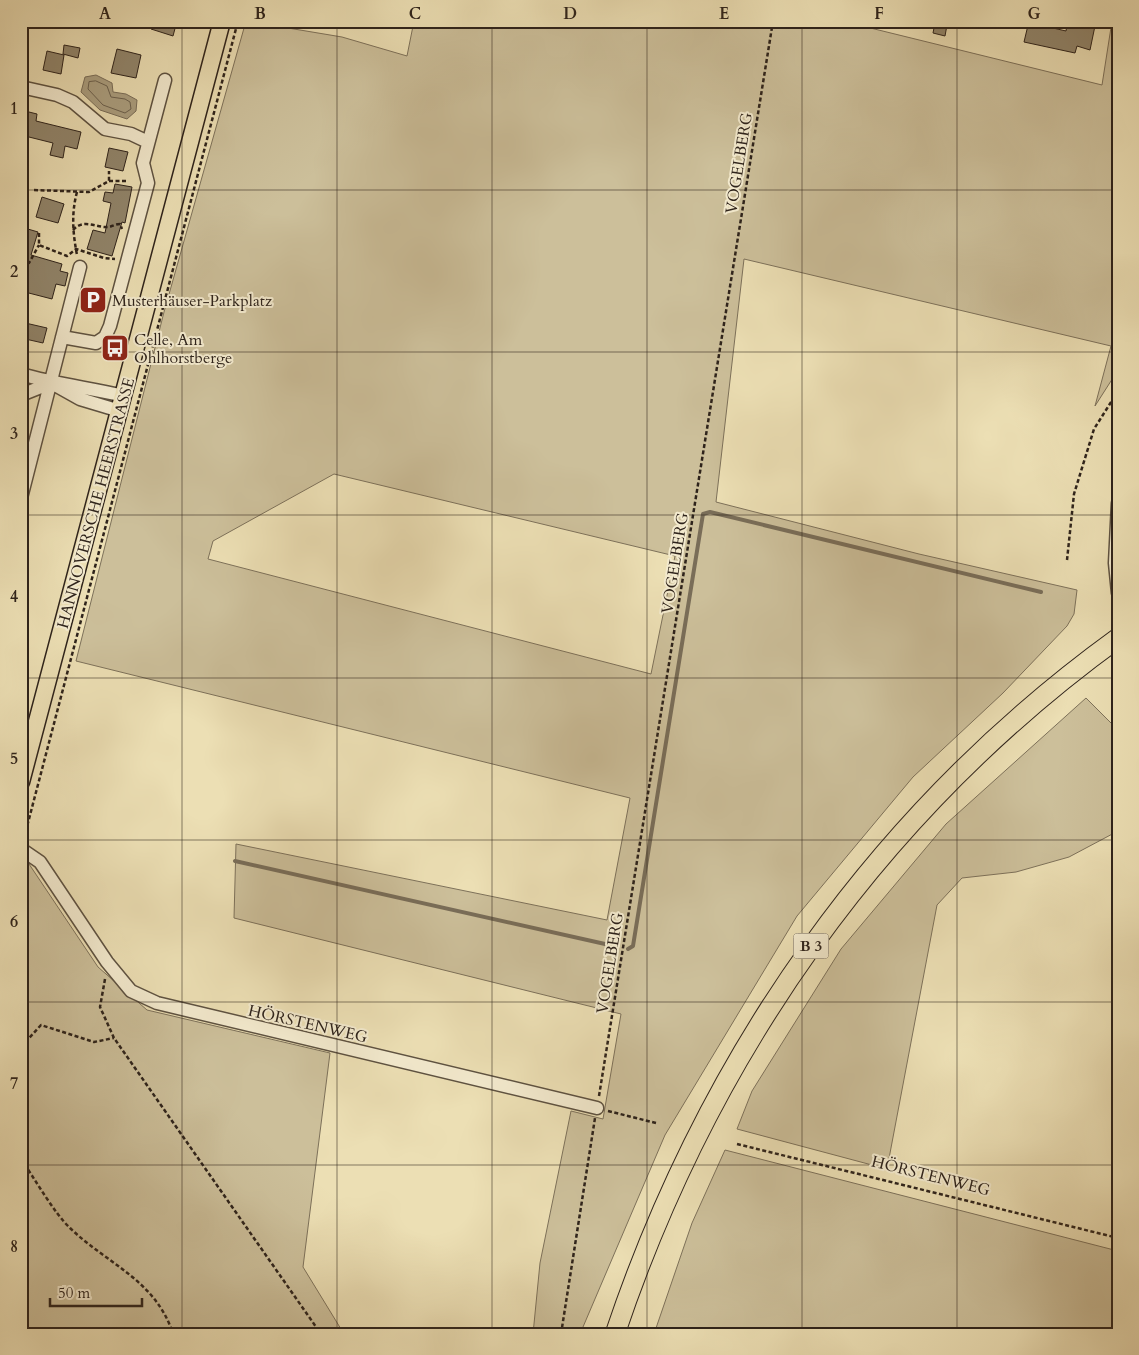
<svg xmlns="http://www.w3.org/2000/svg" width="1139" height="1355" font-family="Cardo,serif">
<rect width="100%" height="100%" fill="#ecdfb4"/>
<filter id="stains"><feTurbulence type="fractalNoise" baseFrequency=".004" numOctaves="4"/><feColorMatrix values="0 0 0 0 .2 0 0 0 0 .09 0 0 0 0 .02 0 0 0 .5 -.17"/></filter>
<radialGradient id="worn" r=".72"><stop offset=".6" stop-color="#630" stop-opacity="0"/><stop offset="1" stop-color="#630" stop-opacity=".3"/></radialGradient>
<path fill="#ccbf9a" stroke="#7d715a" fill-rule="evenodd" d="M246,21L342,37L407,56L414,21H842L1102,85L1112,21H1118V370L1095,406L1111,346L744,259L716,502L919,554L1077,590L1074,614L1067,626L1003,693L913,777L797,916L665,1135L580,1334H533L540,1263L571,1111L603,1119L621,1014L234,918L236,844L607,920L630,798L76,661L164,312ZM334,474L675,556L651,674L208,559L213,541Z
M1086,698L1118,730V831L1069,857L1016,872L962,878L937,905L887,1169L737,1129L752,1091L841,949L946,824Z
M27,861L98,967L147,1010L330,1053L303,1267L344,1334H21V884Z
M725,1150L1118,1251V1334H654L692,1223Z"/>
<path fill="#ab9f80" stroke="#796d58" d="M96,75L112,83L113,92L126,94L137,100L136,111L127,119L100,110L81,92L85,77Z"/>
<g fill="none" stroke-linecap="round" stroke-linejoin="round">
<path stroke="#6c614e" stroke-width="1" d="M96,81L107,86L111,97L125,99L130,102L131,109L125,113L103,105L88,89L89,82Z"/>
<path stroke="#796d58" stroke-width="4" d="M235,861L614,946
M628,949L633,946L703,514L710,512L1041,592"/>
</g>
<path fill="#91856b" stroke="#2e231b" d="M153,21H177L173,36L151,29Z
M1029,21H1041L1040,25L1066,31L1067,25L1077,28L1079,21H1096L1090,50L1077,46L1075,53L1024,42Z
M935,23L947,25L945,36L933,33Z
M64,45L80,48L78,58L63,54Z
M117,49L141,55L136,78L111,73Z
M47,51L64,55L61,74L43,70Z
M21,110L37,114L36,121L81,132L77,149L65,146L63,158L50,155L53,143L21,135Z
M109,148L128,152L123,171L105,167Z
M115,184L132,187L125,223L122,222L112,256L87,249L93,230L105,233L111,203L103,201L105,192L113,193Z
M42,197L64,204L58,223L36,217Z
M21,227L38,232L31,255L62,264L60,271L68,273L65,286L56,284L52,299L21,291Z
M21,322L47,328L43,343L21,338Z"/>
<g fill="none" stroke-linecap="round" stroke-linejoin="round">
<g stroke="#5e5241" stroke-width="15">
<path id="minor" d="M21,87L57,95L73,102L105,129L131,134L148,142
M62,337L96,343L105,337L110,326L148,183L143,163L165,80
M21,374C55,384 90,388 124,396
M55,385L80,399L120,411
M21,392L26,393L51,383
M21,498L80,267
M1118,503L1115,563L1118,593
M21,849L40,862L107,962L131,991L157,1003L597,1108"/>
</g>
<g stroke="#2e231b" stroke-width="19">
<path id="major" d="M21,782L222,21"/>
</g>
<g stroke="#2e231b" stroke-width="21">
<path id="highway" d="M615,1334C709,1054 878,812 1118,638"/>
</g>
<path stroke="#2e231b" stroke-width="2.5" stroke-dasharray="4 2.5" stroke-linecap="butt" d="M109,181H127
M34,190L89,192L109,181V171
M77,192C71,214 73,234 77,255
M73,230C84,218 96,228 108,227C112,227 114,224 120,224L122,229
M39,233V245L67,256L76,249L104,258L115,259
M21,261L29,263L39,245
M1067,560L1074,494L1094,429L1118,391
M24,838L238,21
M105,979L100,1007L114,1038L321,1334
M21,1047L41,1025L94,1042L114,1038
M599,1096L773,21
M608,1111L656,1123
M737,1144L1118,1238
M21,1159C35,1179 54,1213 70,1228C107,1264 156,1280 173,1334
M561,1334L595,1118"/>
<use href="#minor" stroke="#f3eace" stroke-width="12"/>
<use href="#major" stroke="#ecdfb4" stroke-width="16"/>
<use href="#highway" stroke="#ecdfb4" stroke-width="19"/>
</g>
<path fill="none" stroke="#2e231b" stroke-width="1" stroke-opacity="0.55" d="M182,21V1334M337,21V1334M492,21V1334M647,21V1334M802,21V1334M957,21V1334M21,190H1118M21,352H1118M21,515H1118M21,678H1118M21,840H1118M21,1002H1118M21,1165H1118"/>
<defs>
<g id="parking-square" transform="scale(1.4375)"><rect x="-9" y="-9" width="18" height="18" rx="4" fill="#8f2418" stroke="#f3eace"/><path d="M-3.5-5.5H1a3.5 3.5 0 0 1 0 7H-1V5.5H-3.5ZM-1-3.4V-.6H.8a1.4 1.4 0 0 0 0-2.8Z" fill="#fff"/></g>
<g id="bus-square" transform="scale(1.4375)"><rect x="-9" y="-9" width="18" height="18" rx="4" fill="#8f2418" stroke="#f3eace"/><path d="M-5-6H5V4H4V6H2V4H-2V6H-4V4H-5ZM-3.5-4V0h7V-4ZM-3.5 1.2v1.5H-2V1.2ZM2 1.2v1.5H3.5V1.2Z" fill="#fff"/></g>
</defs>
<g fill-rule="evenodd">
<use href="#parking-square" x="93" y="300"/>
<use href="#bus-square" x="115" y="348"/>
</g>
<g text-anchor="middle" stroke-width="4" stroke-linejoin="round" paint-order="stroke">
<rect fill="#f3eace" stroke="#695f51" stroke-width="1" x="793.5" y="933.5" width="35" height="25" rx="4"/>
<g font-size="15" font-weight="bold" fill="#2e231b">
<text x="811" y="951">B 3</text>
</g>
<g font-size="16" fill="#2e231b" stroke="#f3eace">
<text transform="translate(738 163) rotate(-81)" y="6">VOGELBERG</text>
<text transform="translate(95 503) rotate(-75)" y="6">HANNOVERSCHE HEERSTRASSE</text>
<text transform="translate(674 563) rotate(-81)" y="6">VOGELBERG</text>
<text transform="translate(609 963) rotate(-81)" y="6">VOGELBERG</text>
<text transform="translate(308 1023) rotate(13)" y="6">HÖRSTENWEG</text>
<text transform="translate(931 1175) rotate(14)" y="6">HÖRSTENWEG</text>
</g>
<g font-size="16" fill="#2e231b" stroke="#f3eace" text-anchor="start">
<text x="112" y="306">Musterhäuser-Parkplatz</text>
<text x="134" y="345">Celle, Am<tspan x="134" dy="18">Ohlhorstberge</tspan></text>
</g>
</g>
<rect width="1139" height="1355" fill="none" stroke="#ecdfb4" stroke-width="55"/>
<path d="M50 1298v8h92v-8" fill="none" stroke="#2e231b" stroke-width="2.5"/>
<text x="58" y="1298" font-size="15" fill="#2e231b" stroke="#f3eace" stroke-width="4" paint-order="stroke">50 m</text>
<rect x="28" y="28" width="1084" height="1300" fill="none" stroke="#2e231b" stroke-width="2"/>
<g font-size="16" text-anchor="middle" font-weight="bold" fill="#2e231b">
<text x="105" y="19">A</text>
<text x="260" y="19">B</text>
<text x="415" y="19">C</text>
<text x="570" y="19">D</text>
<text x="724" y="19">E</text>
<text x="879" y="19">F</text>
<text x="1034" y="19">G</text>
<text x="14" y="114">1</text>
<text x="14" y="277">2</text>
<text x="14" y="439">3</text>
<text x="14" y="602">4</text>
<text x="14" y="764">5</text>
<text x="14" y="927">6</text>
<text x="14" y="1089">7</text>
<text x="14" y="1252">8</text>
</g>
<rect width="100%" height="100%" filter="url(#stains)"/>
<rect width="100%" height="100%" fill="url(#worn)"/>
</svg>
